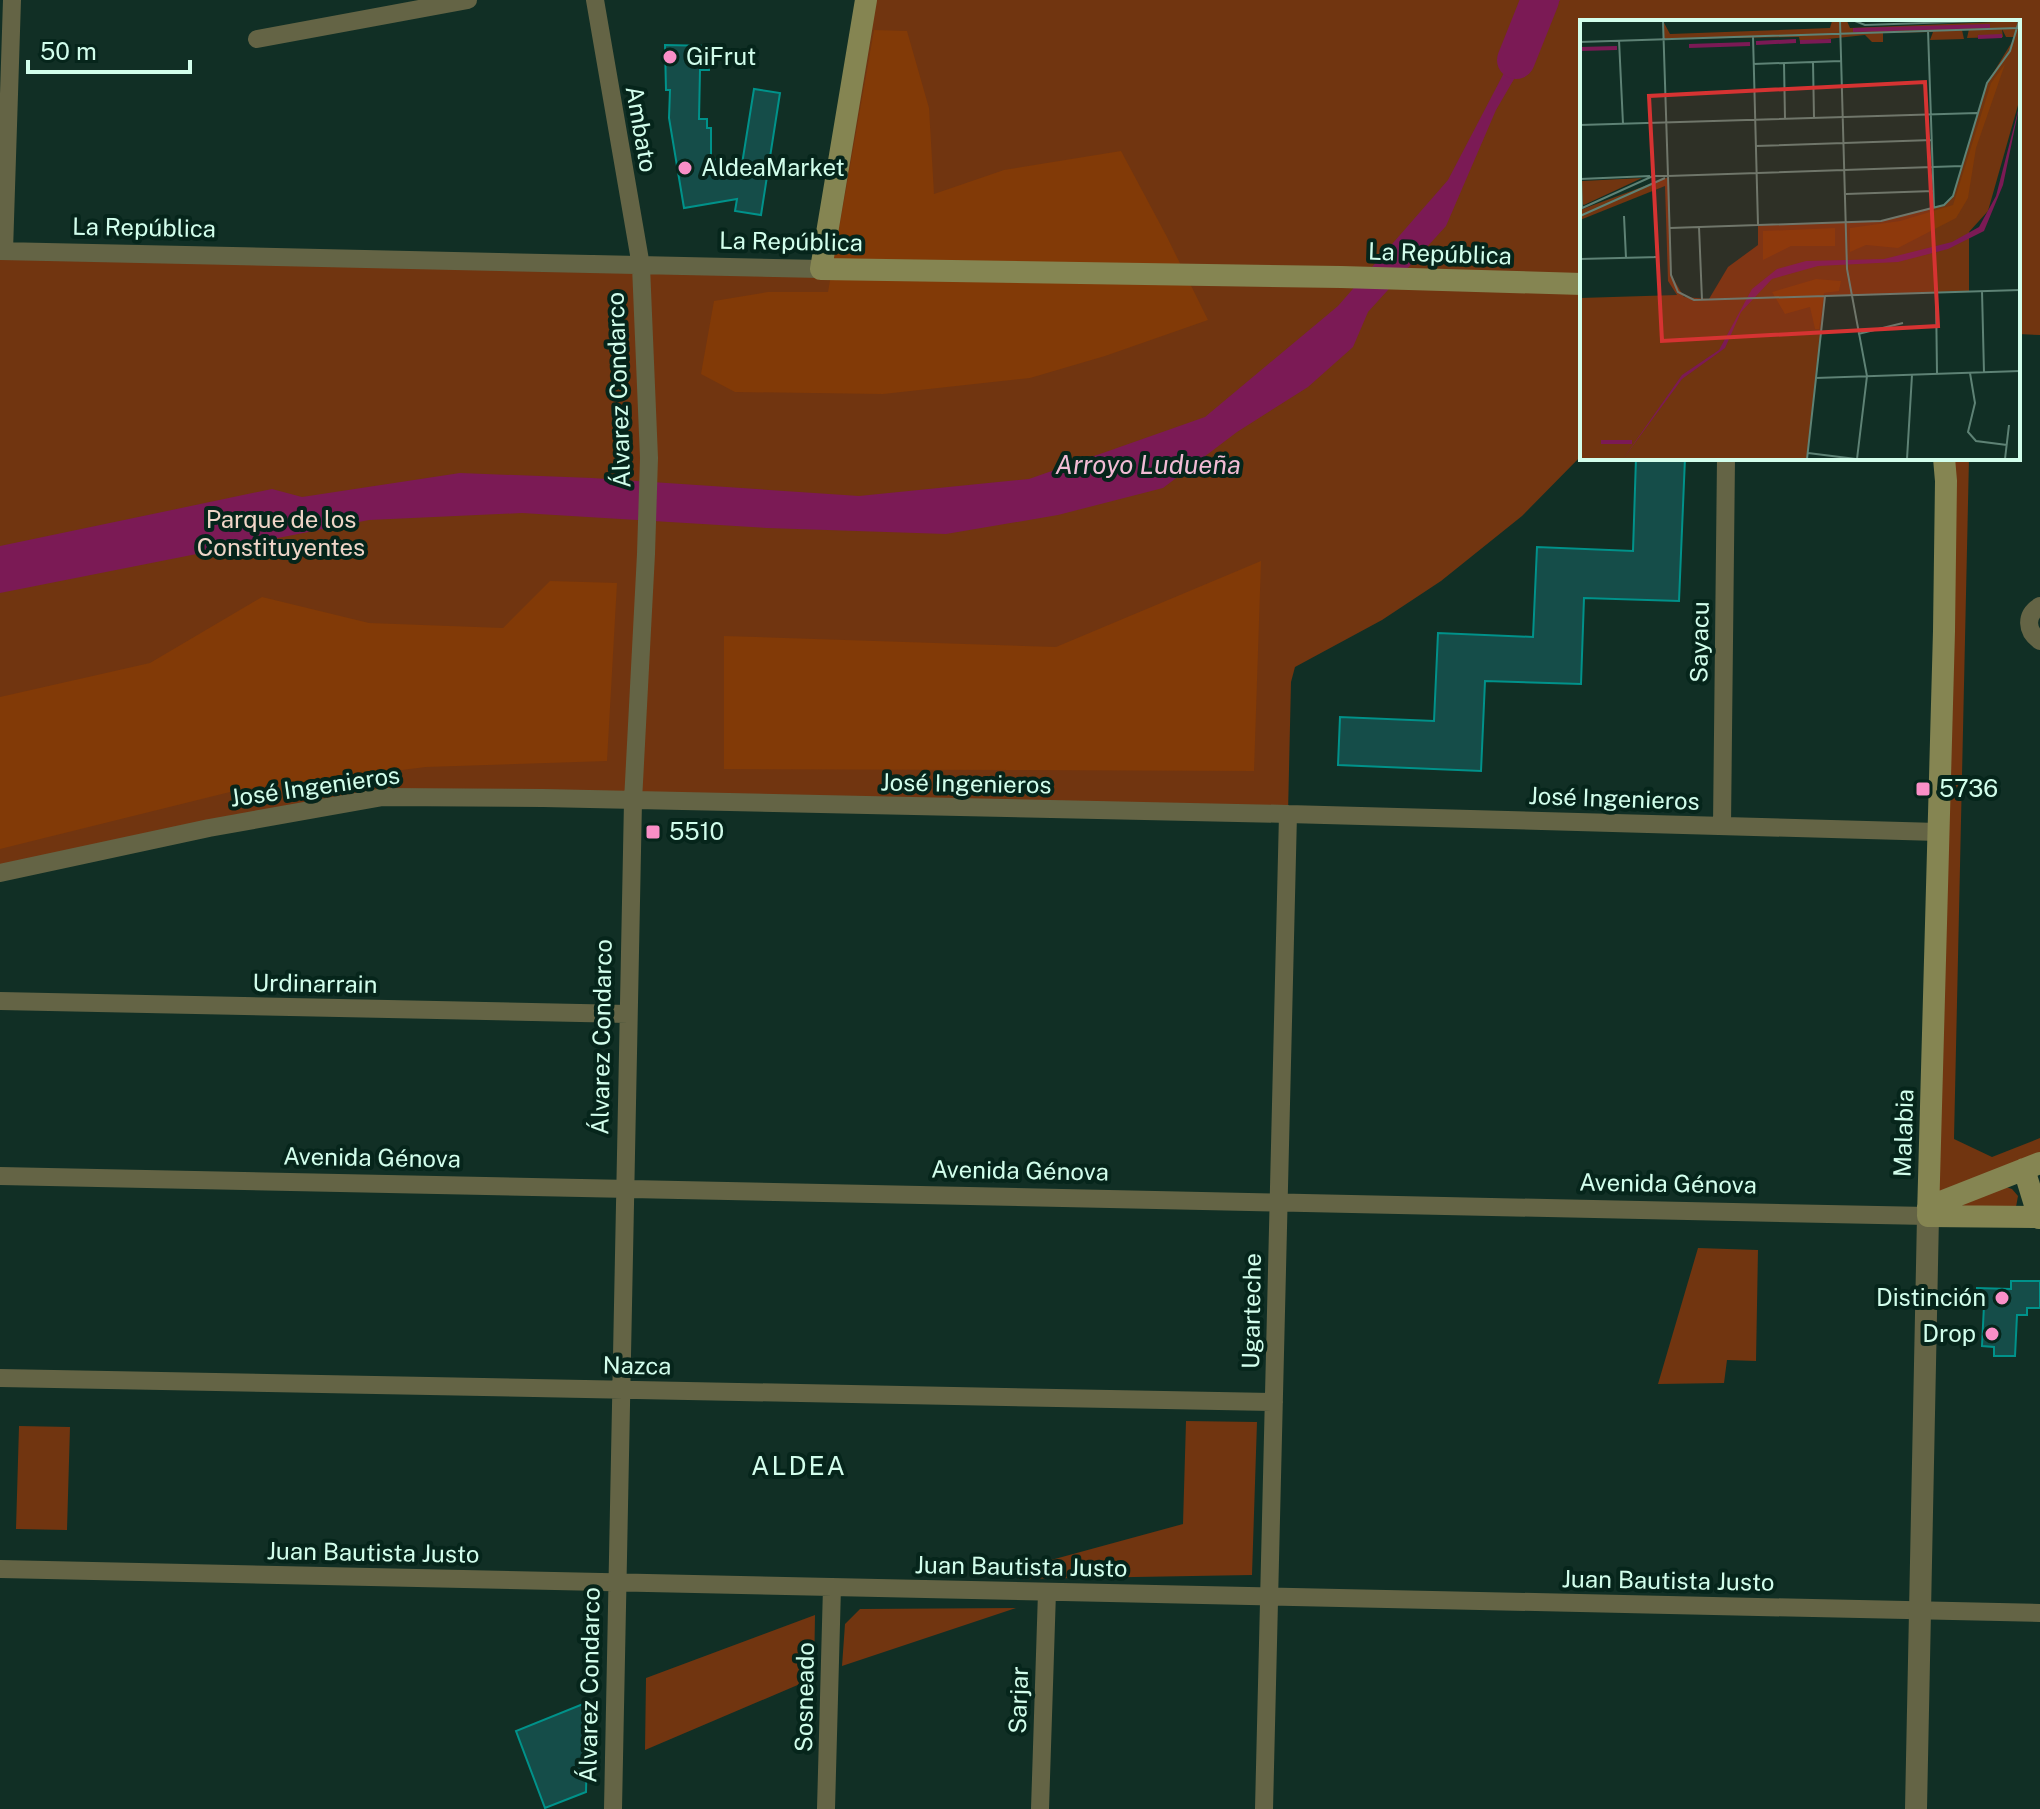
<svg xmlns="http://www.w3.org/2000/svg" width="2040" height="1809" font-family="'Public Sans',sans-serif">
<rect width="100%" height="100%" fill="#112f25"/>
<path fill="#713510" d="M866,0H2040V335L2018,334V22H1582V455L1522,516L1441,581L1382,620L1295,667L1291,682L1288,814L383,797L0,873V251L820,269Z
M1944,458H1969L1954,1139L1992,1157L2040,1138V1163L1928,1207Z
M2003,1186L2012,1189L2018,1196L2016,1207L1966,1209L1962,1205Z
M1698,1248L1758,1250L1756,1361L1727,1360L1724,1383L1658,1384Z
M1186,1421L1257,1422L1252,1575L1018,1579V1569L1183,1524Z
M19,1426L70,1427L67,1530L16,1529Z
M1016,1608L842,1666L845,1624L860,1609Z
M815,1615L814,1678L645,1750L646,1678Z"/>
<path fill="#823a07" d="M874,30L907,31L929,108L934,194L1004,170L1121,151L1167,237L1208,320L1105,356L1030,378L883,394L735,392L701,374L714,301L768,292H828Z
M1261,561L1254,771L724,769V636L1056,647Z
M550,581L617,583L607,761L426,767L238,790L0,849V697L150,663L262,597L369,623L503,628Z"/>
<path fill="#7b1a55" d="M1542,0H1560L1496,110L1446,226L1368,312L1353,347L1308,387L1237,432L1163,488L1058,515L946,534L767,528L522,513L369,520L0,593V546L272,489L302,497L460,473L592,478L859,496L1029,479L1205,417L1338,306L1448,180Z"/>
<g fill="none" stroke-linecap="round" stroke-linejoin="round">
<path stroke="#7b1a55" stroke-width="38" d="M1516,60L1540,0"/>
</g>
<path fill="#154d49" stroke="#00928a" stroke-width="2" d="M665,45L710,46L709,70H700L699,119H707V128H711V159L742,164L754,89L780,93L761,215L735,211L737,199L684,208L669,118L670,90H666Z
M1636,458H1685L1679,601L1584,598L1581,684L1485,681L1481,771L1338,765L1340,717L1434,721L1438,633L1533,637L1537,547L1633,551Z
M2011,1281H2040V1308H2027V1315H2017L2015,1356H1994V1347L1982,1346L1984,1305H1977V1288L2011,1289Z
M588,1702L586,1792L545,1808L516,1731Z"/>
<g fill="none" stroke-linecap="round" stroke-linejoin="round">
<path stroke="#646445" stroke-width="18" d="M595,0L641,266L649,458L646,554L633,801L613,1809
M257,39L468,0
M0,251L821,269
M4,251L12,0
M2040,606C2025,615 2026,631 2040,641
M1722,826L1726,458
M0,873L209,828L383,797L543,798L1288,814L1938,832
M0,1001L628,1014
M0,1176L1928,1216
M0,1378L1274,1402
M0,1569L2040,1613
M826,1809L832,1587
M1040,1809L1047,1592
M1264,1809L1288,814"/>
<path stroke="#646445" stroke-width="22" d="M1916,1809L1928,1216"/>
<path stroke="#858552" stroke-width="22" d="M866,0L821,269L1341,277L1582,284
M1944,458L1946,481L1944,631L1928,1216L2040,1217
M2024,1169L2039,1218
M1928,1207L2040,1163"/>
</g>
<g fill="#fa8fc7" stroke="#06251b" stroke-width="3">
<circle cx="670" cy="57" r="8"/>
<circle cx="685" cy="168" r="8"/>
<rect x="1915" y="781" width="16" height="16" rx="4"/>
<rect x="645" y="824" width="16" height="16" rx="4"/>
<circle cx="2002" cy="1298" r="8"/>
<circle cx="1992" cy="1334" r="8"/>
</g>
<g text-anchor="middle" stroke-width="8" stroke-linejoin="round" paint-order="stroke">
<g font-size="24" fill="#d2feec" stroke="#06251b" text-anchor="start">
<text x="686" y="65">GiFrut</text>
<text x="701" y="176">AldeaMarket</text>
<text x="1939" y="797">5736</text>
<text x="669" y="840">5510</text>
<text x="1986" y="1306" text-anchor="end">Distinción</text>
<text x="1976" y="1342" text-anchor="end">Drop</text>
</g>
<g font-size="24" fill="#d2feec" stroke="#06251b">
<text transform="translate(641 129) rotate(80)" y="8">Ambato</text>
<text transform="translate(144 228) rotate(1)" y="8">La República</text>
<text transform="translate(791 242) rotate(1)" y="8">La República</text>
<text transform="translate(1440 254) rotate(2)" y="8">La República</text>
<text transform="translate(619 390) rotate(-92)" y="8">Álvarez Condarco</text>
<text transform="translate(1700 642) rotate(-89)" y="8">Sayacu</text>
<text transform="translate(966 784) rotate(1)" y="8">José Ingenieros</text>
<text transform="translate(315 787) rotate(-8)" y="8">José Ingenieros</text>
<text transform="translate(1614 799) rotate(2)" y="8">José Ingenieros</text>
<text transform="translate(315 984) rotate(1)" y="8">Urdinarrain</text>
<text transform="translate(602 1037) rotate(-89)" y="8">Álvarez Condarco</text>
<text transform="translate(1904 1133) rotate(-88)" y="8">Malabia</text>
<text transform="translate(372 1158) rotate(1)" y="8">Avenida Génova</text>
<text transform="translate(1020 1171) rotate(1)" y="8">Avenida Génova</text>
<text transform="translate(1668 1184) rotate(1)" y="8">Avenida Génova</text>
<text transform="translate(1252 1311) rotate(-89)" y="8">Ugarteche</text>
<text transform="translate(637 1366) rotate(1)" y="8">Nazca</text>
<text transform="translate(373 1553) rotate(1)" y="8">Juan Bautista Justo</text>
<text transform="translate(1021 1567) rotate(1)" y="8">Juan Bautista Justo</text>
<text transform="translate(1668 1581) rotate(1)" y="8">Juan Bautista Justo</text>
<text transform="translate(590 1685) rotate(-89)" y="8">Álvarez Condarco</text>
<text transform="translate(805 1697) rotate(-89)" y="8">Sosneado</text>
<text transform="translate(1019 1700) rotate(-88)" y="8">Sarjar</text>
</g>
<g font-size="24" fill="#f0d6c8" stroke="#06251b">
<text x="281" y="528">Parque de los<tspan x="281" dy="28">Constituyentes</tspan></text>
</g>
<g font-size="26" font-style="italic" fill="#f1bcd5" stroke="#06251b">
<text x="1148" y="474">Arroyo Ludueña</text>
</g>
<g font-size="26" letter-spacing="2" fill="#d2feec" stroke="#06251b">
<text x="799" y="1475">ALDEA</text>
</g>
</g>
<g transform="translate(1580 20)">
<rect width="440" height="440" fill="#112f25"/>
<path d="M83,1L90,14L250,8L252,1H267L270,8L440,1V78L408,191L389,212V271L245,276L227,439H0V278L97,275L88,261L85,166L0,200V190L89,157L91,255L104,277L129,279L148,247L178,225V205L301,201L364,185L373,176L407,63L435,17H426L422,9L423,17L387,18L389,9L382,10L384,19L350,20L353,12L303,13V22H292L285,15L220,22L219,17L84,19ZM62,158L4,185L2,184V161Z" fill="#713510"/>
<path d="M425,44L396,128L388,178L376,198L318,228L286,225L270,232V208L320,201L373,185L411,63ZM255,208V226H211L183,240V211ZM236,259L261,261L259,271L244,273L239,309H235L230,287L205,294L192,272Z" fill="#823a07"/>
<path d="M440,83L423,165L404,211L368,229L318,242L238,246L192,259L161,292L145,328L102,359L43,439L102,355L139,330L172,269L197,249L226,241L304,239L372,222L399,207L416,176Z" fill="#7b1a55"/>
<path fill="none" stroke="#7b1a55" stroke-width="4" d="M273,10L410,6M398,17L422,16M220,22L251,21M176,23L216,21M109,26L170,24M0,29L37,28M21,422H52"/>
<path fill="none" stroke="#5e8275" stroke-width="2" d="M83,1L88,156L382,146M260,1L267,249L287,356L277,439M275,1L285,5L402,1M348,10L354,188M173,16L178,205M39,20L43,104M0,22L438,8M233,42L234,98M204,43L205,99M173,44L261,41M0,105L397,93M176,126L352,120M0,130L2,188M0,159L70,156M266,174L353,171M0,189L73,156H88L91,255L98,272L114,280L245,276L236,358L440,351M0,196L85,158M44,196L46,238M119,207L122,280M90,208L301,201L364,185L373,176L407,63L430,31L439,1M0,239L79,237H74M402,271L404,353M356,273L357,354M245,276L440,270M278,314L323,303M390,353L395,383L388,412L396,421L427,425M228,433L276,439M227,439L236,358M327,439L332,355M425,439L429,405"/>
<path fill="#d63332" fill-opacity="0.15" stroke="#d63332" stroke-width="4" d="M345,62L358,306L82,321L69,76Z"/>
<rect width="440" height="440" fill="none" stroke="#d2feec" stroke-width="4"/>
</g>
<path d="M28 60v12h162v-12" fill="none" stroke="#d2feec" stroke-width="4"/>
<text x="40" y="60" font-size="24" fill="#d2feec" stroke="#06251b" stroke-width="6" paint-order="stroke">50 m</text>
</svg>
